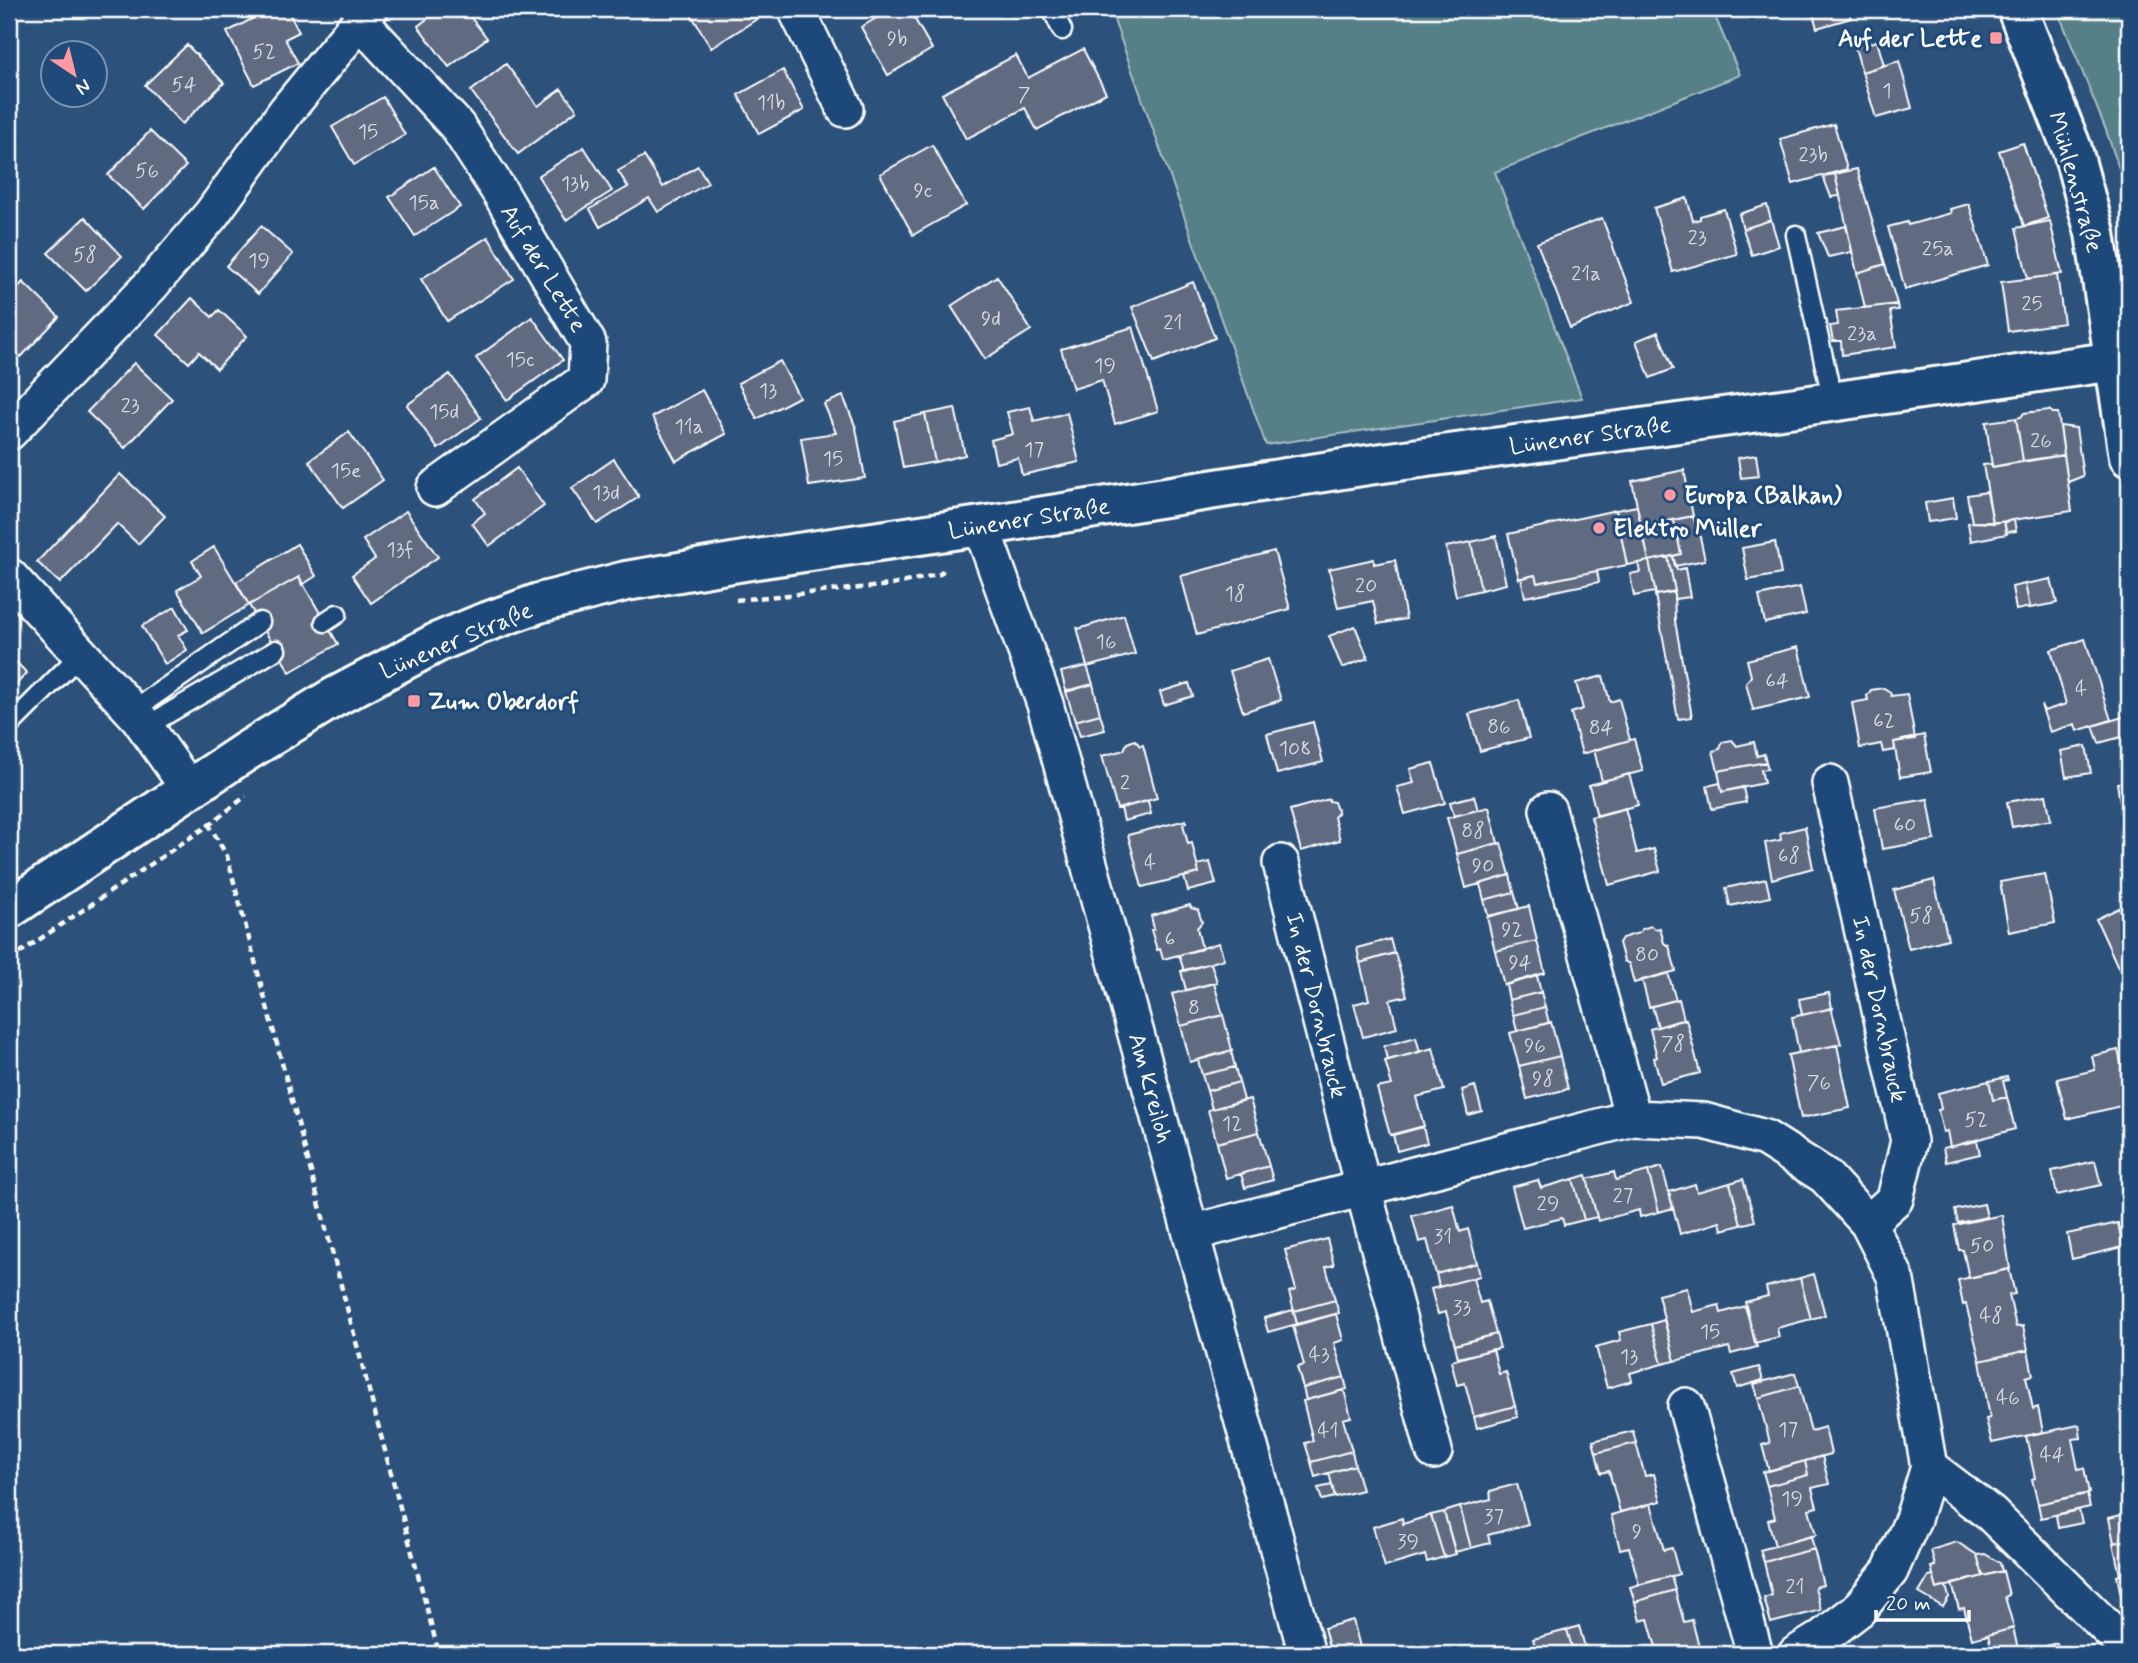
<svg xmlns="http://www.w3.org/2000/svg" width="2138" height="1663" font-family="Mynerve,sans-serif">
<rect width="100%" height="100%" fill="#2c517b"/>
<filter id="ink" filterUnits="userSpaceOnUse"><feTurbulence type="fractalNoise" baseFrequency=".0143" numOctaves="2"/><feDisplacementMap in="SourceGraphic" scale="14" xChannelSelector="R" yChannelSelector="G"/><feConvolveMatrix kernelMatrix="1 2 1 2 8 2 1 2 1" color-interpolation-filters="sRGB"/></filter>
<g filter="url(#ink)">
<path fill="#578087" stroke="#abc0c3" stroke-width="2" d="M1110,9H1712L1740,75L1495,172L1582,398L1266,445Z
M2057,9H2129V198L2106,130Z"/>
<path fill="#606b81" stroke="#fff" stroke-width="2" d="M271,9H287L299,32L285,39L298,63L254,85L227,32Z
M440,9H464L487,38L449,67L418,26Z
M688,9H751L757,19L711,48Z
M892,9H909L932,49L888,75L861,27Z
M1831,9H1848L1851,18L1817,28L1813,14Z
M1877,41L1884,65L1862,72L1855,47Z
M187,45L224,83L182,124L145,85Z
M1083,49L1106,93L1037,130L1025,108L966,139L942,94L1016,55L1028,78Z
M1899,61L1912,108L1876,118L1862,72Z
M506,64L538,106L561,89L577,110L518,154L471,91Z
M783,70L804,110L759,134L738,95Z
M383,97L405,135L354,165L332,127Z
M1834,124L1847,169L1793,184L1780,139Z
M150,131L186,166L144,209L108,175Z
M2023,143L2048,218L2024,226L1999,151Z
M932,145L966,205L913,235L880,174Z
M584,147L612,191L566,220L538,176Z
M644,156L663,187L698,166L708,183L658,212L649,198L600,227L590,209L628,187L618,171Z
M434,167L460,207L415,236L389,197Z
M1857,169L1885,264L1857,273L1835,174Z
M1835,174L1840,196L1831,197L1823,176Z
M1687,198L1693,221L1700,219V216L1724,209L1737,254L1673,272L1654,208Z
M1969,204L1988,265L1905,289L1888,227L1907,222L1908,225L1951,213L1950,209Z
M1767,205L1771,220L1743,229L1739,214Z
M85,217L122,256L86,291L48,253Z
M1602,218L1634,302L1570,328L1537,243Z
M1771,220L1779,246L1752,255L1743,229Z
M2050,221L2062,274L2028,279L2016,228Z
M261,226L293,254L258,294L226,266Z
M1846,226L1852,252L1828,257L1818,233Z
M488,237L514,279L447,321L421,279Z
M1885,264L1897,304L1865,308L1857,273Z
M2057,275L2064,323L2008,331L2001,282Z
M997,276L1031,330L985,359L951,306Z
M23,282L59,317L21,357L9,345V297Z
M1193,282L1215,338L1154,362L1132,307Z
M192,298L212,317L219,310L247,336L217,369L199,352L189,363L158,335Z
M1897,304L1898,310L1890,311L1896,347L1842,355L1841,341H1833L1830,326L1838,325L1836,311Z
M532,317L563,360L507,400L476,358Z
M1133,327L1158,411L1115,424L1102,380L1073,389L1061,349Z
M1658,332L1673,369L1650,378L1636,341Z
M780,361L799,397L757,419L738,383Z
M134,363L172,399L125,448L87,412Z
M450,374L481,418L438,449L407,405Z
M702,390L726,434L676,461L652,417Z
M843,396L856,428L865,478L809,486L801,438L836,433L824,404Z
M1030,407L1034,421L1067,413L1079,462L1022,475L1018,458L996,463L991,440L1013,434L1007,412Z
M955,408L965,455L935,462L925,414Z
M2049,410L2053,413H2058L2064,455L2023,461L2016,418L2021,417L2024,413Z
M925,414L935,462L903,468L894,421Z
M2016,418L2023,461L1992,467L1986,422Z
M2060,426L2076,428L2083,476L2068,482Z
M349,432L383,480L343,508L309,461Z
M1756,455L1759,476L1741,478L1738,458Z
M2064,455L2072,511L1993,523L1983,465L1992,464V467Z
M614,459L639,497L597,524L572,488Z
M517,468L544,506L489,546L472,523L485,513L475,499Z
M1684,470L1693,516L1641,526L1632,481Z
M120,474L165,516L138,544L117,524L60,583L37,562Z
M1987,492L1993,523L1972,522L1967,495Z
M1953,498L1956,518L1928,522L1925,503Z
M1637,506L1649,561L1627,565L1616,510Z
M1616,510L1627,565L1537,583L1535,575L1519,579L1508,534Z
M406,511L438,557L371,603L352,575L375,559L363,540Z
M1693,516L1695,523H1697L1705,560L1675,566L1673,556L1681,554L1674,520Z
M1674,520L1681,554L1649,561L1641,526Z
M2014,520L2016,531L2006,532L2004,522Z
M1972,522H2004L2007,534L1971,541L1968,523Z
M1496,536L1506,584L1481,590L1471,542Z
M1471,542L1481,590L1456,596L1446,547Z
M1775,542L1781,574L1748,580L1742,548Z
M297,544L316,576L302,585L299,577L249,605L236,582Z
M214,547L249,605L203,633L177,590L201,576L192,561Z
M1274,551L1290,609L1197,635L1181,576Z
M1673,556L1677,570L1685,568L1690,597L1674,599V592L1675,591L1668,557Z
M1668,557L1675,591L1656,595L1649,561Z
M1374,559V564L1395,560L1406,619L1378,624L1373,601L1338,608L1329,569Z
M1649,561L1656,595L1654,592L1634,596L1630,574L1640,572L1638,563Z
M1597,571L1599,582L1525,597L1521,578L1535,575L1537,583Z
M299,577L338,644L290,672L249,605Z
M2051,579L2057,603L2030,608L2025,584Z
M2025,584L2030,607L2016,610L2012,587Z
M1800,587L1806,614L1765,623L1759,596Z
M1674,592L1675,621L1692,717L1678,719L1655,595Z
M175,607L188,630L178,635L187,650L165,664L142,626Z
M1124,615L1135,654L1087,667L1077,627L1078,629Z
M1355,626L1368,658L1342,668L1329,636Z
M2085,639L2111,720L2077,731L2075,724L2050,732L2041,705L2044,711L2066,704L2051,650Z
M1798,647L1810,697L1753,710L1746,683L1751,676L1747,660Z
M9,655L27,673L9,692Z
M1268,659L1281,700L1243,712L1230,671Z
M1087,666L1093,684L1066,691L1061,672Z
M1603,676L1610,702L1619,699L1630,740L1582,754L1571,713L1583,709L1576,683Z
M1189,683L1193,696L1164,705L1160,692Z
M1093,684L1100,714L1075,721L1066,692Z
M1884,688L1890,692L1891,696L1907,694L1915,739L1894,742L1895,750L1883,752L1881,744L1860,748L1852,703L1868,700L1867,696L1871,690Z
M1519,700L1529,738L1480,751L1469,714Z
M1100,714L1105,730L1080,736L1075,721Z
M2126,716L2129,725V735L2099,743L2093,726Z
M1313,722L1323,762L1277,774L1267,734Z
M1924,735L1931,772L1900,777L1894,742Z
M1634,739L1643,771L1602,781L1594,750Z
M1135,740L1140,746L1143,745L1157,798L1117,809L1102,756L1124,750L1127,743Z
M1732,740L1737,746L1754,742L1757,756L1764,754L1766,762L1718,771L1713,751L1720,749L1722,742Z
M2086,746L2091,773L2066,777L2061,751Z
M1766,762L1768,769L1761,770L1764,783L1722,792L1718,771Z
M1433,763L1445,803L1405,814L1397,787L1414,783L1410,769Z
M1629,774L1638,805L1597,816L1589,785Z
M2129,781V815L2122,816L2117,783Z
M1720,783L1722,792L1743,787L1746,802L1712,809L1707,786Z
M2046,795L2051,820L2012,827L2007,802Z
M1474,796L1478,810L1454,816L1450,802Z
M1329,799V801L1334,802L1338,813L1334,817L1340,840L1301,851L1290,810Z
M1928,799L1935,840L1882,849L1875,808Z
M1148,801L1151,814L1124,821L1121,808Z
M1489,807L1498,843L1457,854L1447,818Z
M1625,808L1637,853L1654,849L1660,871L1609,885L1591,817Z
M1186,820V823L1183,824L1188,844L1192,843L1199,873L1142,887L1128,835Z
M1805,827L1813,868L1772,879L1765,843L1781,840L1780,833Z
M1501,843L1510,875L1466,888L1457,854Z
M1210,862L1216,884L1188,891L1184,877L1199,873L1197,865Z
M2045,874L2055,923L2009,932L2000,882Z
M1510,875L1514,892L1484,900L1480,884Z
M1766,879L1770,897L1730,906L1726,888Z
M1934,880L1948,939L1909,949L1894,890Z
M1514,892L1519,909L1488,916L1484,900Z
M1190,905L1191,908L1198,910L1202,922L1197,928L1202,949L1163,959L1160,949L1157,950L1151,930L1154,929L1151,916Z
M1529,906L1537,941L1495,951L1487,917Z
M2119,908L2129,929V991L2096,919Z
M1651,926L1655,929L1660,928L1664,943L1669,946L1676,971L1634,983L1629,964L1624,961L1619,943L1622,938L1639,933L1642,929Z
M1390,939L1394,953L1360,963L1357,948Z
M1537,941L1545,973L1504,985L1495,951Z
M1219,943L1224,959L1184,971L1179,955Z
M1395,953L1407,996L1390,1000L1397,1028L1363,1037L1354,1004L1369,1000L1360,963Z
M1211,963L1217,982L1186,990L1181,971Z
M1668,973L1676,1000L1649,1007L1642,980Z
M1537,976L1541,992L1509,1000L1506,985Z
M1214,983L1223,1015L1181,1026L1172,994Z
M1541,992L1545,1007L1513,1015L1509,1000Z
M1829,993L1832,1008L1802,1015L1799,999Z
M1679,999L1684,1019L1658,1027L1652,1006Z
M1545,1007L1549,1023L1517,1031L1513,1015Z
M1833,1008L1832,1011L1841,1044L1799,1053L1792,1017Z
M1223,1015L1232,1050L1190,1062L1181,1026Z
M1686,1019L1700,1073L1661,1083L1654,1058L1657,1057L1650,1029Z
M1551,1022L1560,1056L1519,1066L1510,1033Z
M1416,1037L1420,1052L1387,1060L1384,1046Z
M1837,1045L1850,1108L1801,1118L1788,1055Z
M1433,1048L1444,1090L1416,1097L1424,1126L1390,1135L1377,1088L1392,1085L1385,1061Z
M2118,1050L2129,1097V1104L2067,1119L2057,1079L2095,1070L2092,1056Z
M1231,1051L1235,1067L1202,1075L1198,1060Z
M1560,1056L1568,1089L1527,1099L1519,1066Z
M1235,1067L1239,1082L1207,1091L1202,1075Z
M2007,1077L2008,1080L2003,1081L2007,1097L1993,1100L1989,1081Z
M1989,1081L1993,1100L2007,1097L2015,1129L1950,1147L1947,1131L1943,1132L1938,1110L1941,1109L1938,1093Z
M1239,1082L1244,1100L1212,1109L1207,1091Z
M1475,1086L1482,1111L1468,1115L1462,1090Z
M1250,1099L1259,1132L1217,1143L1208,1110Z
M1423,1127L1427,1143L1397,1151L1393,1135Z
M1259,1132L1269,1166L1226,1178L1217,1143Z
M1977,1141L1980,1154L1946,1162L1943,1148Z
M2095,1161L2101,1185L2057,1195L2052,1171Z
M1269,1166L1273,1180L1245,1188L1241,1174Z
M1662,1167L1673,1208L1659,1212L1648,1171Z
M1648,1171L1659,1212L1640,1217L1639,1210L1598,1221L1587,1179L1614,1172L1616,1180Z
M1586,1175L1597,1217L1584,1220L1573,1179Z
M1573,1179L1584,1220L1564,1225L1562,1218L1523,1228L1512,1187L1538,1180L1541,1188Z
M1743,1179L1755,1221L1741,1225L1730,1183Z
M1730,1183L1741,1225L1722,1230L1720,1222L1680,1234L1669,1192L1695,1184L1697,1192Z
M1984,1204L1987,1217L1958,1223L1955,1210Z
M1453,1205L1460,1232L1468,1229L1477,1263L1436,1274L1427,1240L1419,1242L1412,1216Z
M2002,1215L2010,1269L1969,1278L1963,1250H1959L1954,1225Z
M2118,1223L2123,1247L2072,1259L2067,1234Z
M1327,1239L1334,1265L1326,1267L1335,1300L1294,1311L1289,1292L1296,1290L1285,1250Z
M1477,1263L1480,1276L1439,1287L1436,1274Z
M2009,1269L2015,1294L2009,1295L2016,1327L2023,1326L2028,1350L1980,1361L1966,1304L1963,1305L1958,1280Z
M1814,1274L1825,1315L1811,1319L1800,1278Z
M1473,1278L1480,1303L1487,1301L1496,1334L1455,1345L1446,1312L1438,1314L1431,1289Z
M1800,1278L1811,1319L1777,1328L1779,1337L1755,1343L1745,1302L1768,1296L1766,1287Z
M1687,1288L1693,1312L1719,1305L1721,1313L1745,1306L1757,1347L1731,1354L1729,1347L1675,1361L1658,1295Z
M1335,1300L1339,1313L1297,1324L1294,1311Z
M1293,1310L1297,1324L1268,1332L1264,1318Z
M1336,1314L1343,1340L1334,1343L1344,1377L1303,1388L1297,1367L1304,1365L1293,1326Z
M1664,1320L1675,1361L1662,1364L1651,1324Z
M1651,1324L1662,1364L1630,1373L1632,1381L1607,1388L1596,1347L1621,1340L1619,1332Z
M1496,1334L1500,1348L1458,1358L1455,1345Z
M1493,1349L1499,1374L1506,1372L1515,1406L1474,1417L1465,1383L1457,1385L1451,1361Z
M2028,1350L2033,1375L2026,1377L2033,1409L2038,1407L2043,1432L1992,1443L1986,1419L1990,1418L1980,1361Z
M1759,1367L1763,1380L1737,1388L1733,1374Z
M1795,1373L1799,1386L1758,1398L1754,1384Z
M1344,1377L1347,1389L1306,1400L1303,1388Z
M1799,1386L1811,1431L1825,1427L1831,1454L1769,1471L1762,1445L1770,1443L1758,1398Z
M1344,1390L1351,1417L1343,1419L1352,1451L1311,1462L1305,1443L1313,1441L1303,1401Z
M1515,1406L1518,1417L1477,1428L1474,1417Z
M2079,1425L2081,1438L2072,1439L2078,1469L2084,1468L2089,1493L2038,1504L2032,1479L2035,1478L2026,1436Z
M1633,1431L1636,1443L1596,1453L1593,1441Z
M1636,1443L1645,1476L1654,1474L1661,1501L1620,1512L1609,1471L1601,1473L1596,1453Z
M1352,1451L1355,1465L1315,1477L1311,1462Z
M1822,1456L1829,1484L1812,1488L1817,1507L1809,1509L1816,1535L1775,1546L1768,1520L1775,1518L1767,1486L1808,1475L1805,1461Z
M1805,1461L1808,1475L1767,1486L1763,1472Z
M1355,1465L1362,1490L1335,1497L1329,1473Z
M1517,1484L1528,1524L1488,1535L1490,1543L1471,1548L1460,1507L1491,1499L1490,1491Z
M1332,1485L1335,1497L1322,1500L1318,1488Z
M2087,1494L2090,1507L2041,1518L2038,1504Z
M1651,1504L1664,1550L1672,1548L1679,1574L1639,1585L1629,1547L1620,1549L1611,1515Z
M1460,1507L1471,1548L1455,1552L1444,1512Z
M2079,1510L2082,1523L2058,1528L2056,1515Z
M1444,1512L1456,1554L1444,1557L1431,1515Z
M2129,1513V1540L2114,1543L2109,1518Z
M1431,1515L1444,1557L1427,1562L1425,1555L1385,1567L1373,1527L1402,1518L1403,1524Z
M1811,1536L1814,1549L1764,1562L1760,1550Z
M2129,1540V1598L2122,1600L2117,1576L2120,1575L2113,1543Z
M1957,1542L1977,1555L1983,1576L1937,1589L1931,1567L1935,1566L1931,1550Z
M1814,1549L1823,1585L1815,1587L1821,1610L1771,1623L1764,1598L1772,1595L1764,1562Z
M1985,1554L2000,1563L2002,1571L1983,1576L1977,1555Z
M2003,1571L2009,1595L2005,1597L2014,1628L1972,1639L1964,1608L1959,1609L1952,1584Z
M1933,1575L1937,1589L1946,1586L1949,1597L1943,1607L1919,1593L1929,1576Z
M1671,1576L1675,1590L1635,1602L1630,1587Z
M1675,1590L1684,1622L1692,1620L1699,1647L1671,1654H1658L1648,1619L1640,1621L1635,1602Z
M1353,1620L1360,1647L1331,1654L1324,1628Z
M1579,1626L1587,1654H1574L1567,1630Z
M2013,1628L2019,1653L1969,1654V1652L1991,1647L1988,1635Z
M1567,1630L1574,1654H1510L1535,1646L1533,1639Z
M2057,1643L2060,1654H2015L2019,1653Z
M1507,1646L1510,1654H1496L1495,1649Z"/>
<g fill="none" stroke-linecap="round" stroke-linejoin="round">
<g stroke="#fff" stroke-width="23">
<path id="lane" d="M1052,9L1062,30
M1796,235L1833,402
M325,622L337,614
M132,711L260,622
M9,726L80,655
M145,727L276,650"/>
</g>
<g stroke="#fff" stroke-width="40">
<path id="street" d="M796,9L845,109
M360,21L457,126L501,194L588,343L586,380L435,488
M9,432L151,285L211,215L287,110L370,9
M981,526L1045,704L1307,1654
M9,576L139,718L189,789
M1830,783L1909,1141L1895,1199L1868,1223
M1548,810L1633,1118
M1281,863L1363,1188L1434,1451
M1191,1233L1633,1118L1704,1121L1765,1138L1825,1176L1868,1223L1895,1276L1929,1467L1913,1519L1890,1571L1858,1610L1819,1640L1796,1654
M1686,1406L1755,1654
M1929,1467L1991,1514L2129,1649"/>
</g>
<g stroke="#fff" stroke-width="44">
<path id="secondary" d="M2017,9L2072,149L2095,233L2129,457
M9,909L245,752L331,699L438,642L481,624L539,603L626,581L750,560L981,526L1368,465L1789,408L2129,359"/>
</g>
<path stroke="#fff" stroke-width="4.5" stroke-dasharray="7 5" stroke-linecap="butt" d="M736,600L892,585L940,574L946,567
M208,823L227,856L439,1654
M9,960L209,825L246,796"/>
<use href="#lane" stroke="#1f4a7a" stroke-width="18"/>
<use href="#street" stroke="#1f4a7a" stroke-width="35"/>
<use href="#secondary" stroke="#1f4a7a" stroke-width="38"/>
</g>
</g>
<g fill="#ff9aa2" stroke="#1f4a7a" stroke-width="2.5">
<rect x="1989" y="31" width="14" height="14" rx="3.5"/>
<circle cx="1670" cy="495" r="7"/>
<circle cx="1599" cy="528" r="7"/>
<rect x="407" y="694" width="14" height="14" rx="3.5"/>
</g>
<g text-anchor="middle" stroke-width="6" stroke-linejoin="round" paint-order="stroke">
<g font-size="21" fill="#d7dae0">
<text x="897" y="45">9b</text>
<text x="264" y="58">52</text>
<text x="184" y="91">54</text>
<text x="1887" y="97">1</text>
<text x="1024" y="101">7</text>
<text x="771" y="109">11b</text>
<text x="368" y="138">15</text>
<text x="1813" y="161">23b</text>
<text x="147" y="177">56</text>
<text x="575" y="190">13b</text>
<text x="923" y="197">9c</text>
<text x="424" y="209">15a</text>
<text x="1697" y="244">23</text>
<text x="1938" y="255">25a</text>
<text x="85" y="261">58</text>
<text x="259" y="267">19</text>
<text x="1586" y="280">21a</text>
<text x="2032" y="310">25</text>
<text x="991" y="325">9d</text>
<text x="1173" y="329">21</text>
<text x="1862" y="340">23a</text>
<text x="520" y="366">15c</text>
<text x="1105" y="372">19</text>
<text x="768" y="397">13</text>
<text x="130" y="412">23</text>
<text x="444" y="418">15d</text>
<text x="689" y="433">11a</text>
<text x="2041" y="447">26</text>
<text x="1034" y="456">17</text>
<text x="833" y="465">15</text>
<text x="346" y="477">15e</text>
<text x="606" y="499">13d</text>
<text x="400" y="556">13f</text>
<text x="1366" y="592">20</text>
<text x="1235" y="600">18</text>
<text x="1106" y="648">16</text>
<text x="1777" y="687">64</text>
<text x="2081" y="695">4</text>
<text x="1884" y="727">62</text>
<text x="1499" y="733">86</text>
<text x="1601" y="734">84</text>
<text x="1295" y="755">108</text>
<text x="1125" y="789">2</text>
<text x="1905" y="831">60</text>
<text x="1473" y="837">88</text>
<text x="1789" y="862">68</text>
<text x="1150" y="869">4</text>
<text x="1483" y="872">90</text>
<text x="1921" y="922">58</text>
<text x="1512" y="936">92</text>
<text x="1170" y="945">6</text>
<text x="1647" y="961">80</text>
<text x="1520" y="969">94</text>
<text x="1194" y="1014">8</text>
<text x="1673" y="1050">78</text>
<text x="1535" y="1052">96</text>
<text x="1543" y="1085">98</text>
<text x="1819" y="1089">76</text>
<text x="1976" y="1126">52</text>
<text x="1232" y="1130">12</text>
<text x="1623" y="1202">27</text>
<text x="1548" y="1210">29</text>
<text x="1443" y="1243">31</text>
<text x="1982" y="1252">50</text>
<text x="1462" y="1314">33</text>
<text x="1991" y="1322">48</text>
<text x="1710" y="1338">15</text>
<text x="1319" y="1361">43</text>
<text x="1629" y="1363">13</text>
<text x="2008" y="1404">46</text>
<text x="1788" y="1436">17</text>
<text x="1328" y="1437">41</text>
<text x="2052" y="1461">44</text>
<text x="1792" y="1505">19</text>
<text x="1494" y="1523">37</text>
<text x="1637" y="1538">9</text>
<text x="1408" y="1548">39</text>
<text x="1795" y="1593">21</text>
</g>
<g font-size="24" font-weight="bold" fill="#fff" stroke="#1f4a7a" text-anchor="start">
<text x="1982" y="46" text-anchor="end">Auf der Lette</text>
<text x="1684" y="503">Europa (Balkan)</text>
<text x="1613" y="536">Elektro Müller</text>
<text x="428" y="709">Zum Oberdorf</text>
</g>
<g font-size="24" fill="#fff" stroke="#1f4a7a">
<text transform="translate(2076 182) rotate(74)" y="8">Mühlenstraße</text>
<text transform="translate(544 268) rotate(59)" y="8">Auf der Lette</text>
<text transform="translate(1590 435) rotate(-8)" y="8">Lünener Straße</text>
<text transform="translate(1029 518) rotate(-9)" y="8">Lünener Straße</text>
<text transform="translate(456 640) rotate(-23)" y="8">Lünener Straße</text>
<text transform="translate(1317 1005) rotate(76)" y="8">In der Dornbrauck</text>
<text transform="translate(1880 1009) rotate(78)" y="8">In der Dornbrauck</text>
<text transform="translate(1151 1088) rotate(75)" y="8">Am Kreiloh</text>
</g>
</g>
<rect width="2138" height="1663" fill="none" stroke="#1f4a7a" stroke-width="35"/>
<rect x="18" y="18" width="2103" height="1628" fill="none" stroke="#fff" stroke-width="2.5" filter="url(#ink)"/>
<g transform="translate(74 74) rotate(145)"><circle r="33" fill="#1f4a7a" stroke="#7992af" stroke-width="2"/>
<path d="M0-5L12 26L0 18L-12 26Z" fill="#ff9aa2"/>
<text y="-10" font-size="19" font-weight="bold" text-anchor="middle" fill="#ffffff">N</text>
</g>
<path d="M1876 1610v10h93v-10" fill="none" stroke="#ffffff" stroke-width="3.5"/>
<text x="1886" y="1610" font-size="21" fill="#ffffff" stroke="#1f4a7a" stroke-width="5" paint-order="stroke">20 m</text>
</svg>
